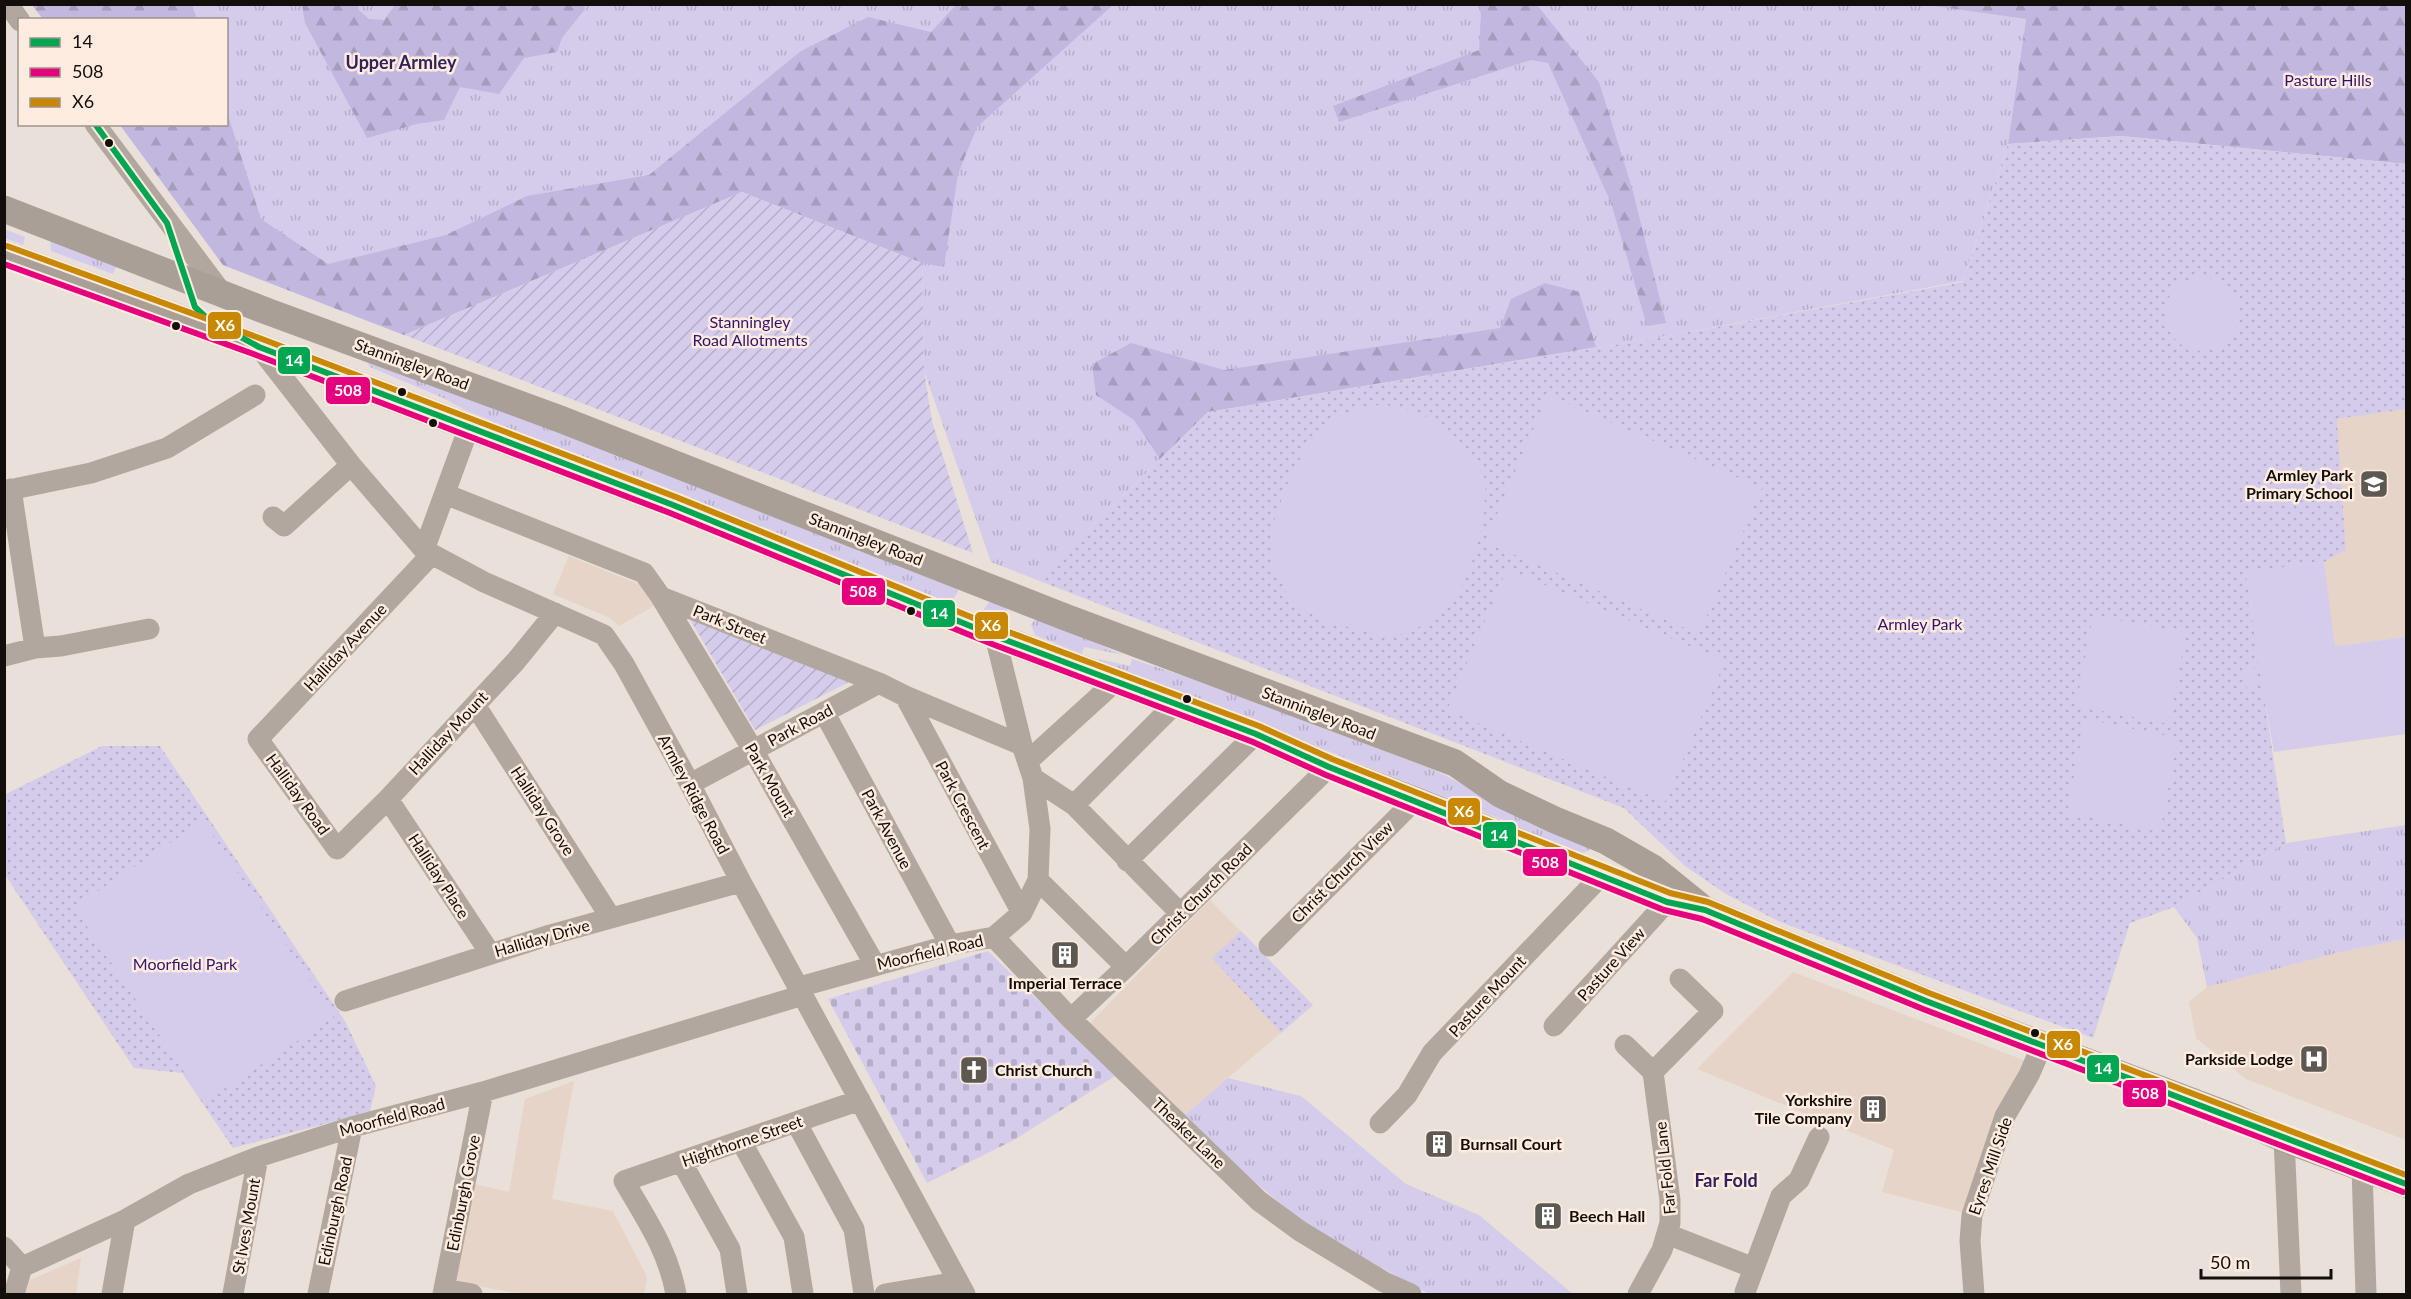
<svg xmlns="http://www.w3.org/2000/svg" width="2411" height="1299" font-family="Lato,sans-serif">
<defs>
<pattern id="grass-tufts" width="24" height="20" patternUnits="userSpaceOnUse" patternTransform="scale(1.5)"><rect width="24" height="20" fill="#d5cceb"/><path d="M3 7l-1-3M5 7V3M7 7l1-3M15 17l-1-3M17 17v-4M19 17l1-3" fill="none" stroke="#b6aec8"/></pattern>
<pattern id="forest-firs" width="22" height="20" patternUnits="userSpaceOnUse" patternTransform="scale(1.5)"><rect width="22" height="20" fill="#c2b7df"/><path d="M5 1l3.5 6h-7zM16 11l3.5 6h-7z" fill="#a69cbe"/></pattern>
<pattern id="cemetery-stones" width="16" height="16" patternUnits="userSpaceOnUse" patternTransform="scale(1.5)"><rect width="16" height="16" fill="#d5cceb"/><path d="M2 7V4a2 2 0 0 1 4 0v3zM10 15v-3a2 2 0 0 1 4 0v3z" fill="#b6aec8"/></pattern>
<pattern id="park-dots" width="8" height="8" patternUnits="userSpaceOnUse" patternTransform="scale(1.5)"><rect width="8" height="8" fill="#d5cceb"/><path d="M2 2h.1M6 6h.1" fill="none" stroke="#b6aec8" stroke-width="1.8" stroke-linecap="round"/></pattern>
<pattern id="garden-furrows" width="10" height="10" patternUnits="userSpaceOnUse" patternTransform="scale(1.5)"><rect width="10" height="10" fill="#d5cceb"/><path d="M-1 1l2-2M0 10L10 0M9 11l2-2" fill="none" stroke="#b6aec8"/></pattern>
</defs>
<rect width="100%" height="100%" fill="#e9e0d9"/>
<path fill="#e5d4c7" d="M2406,409V637L2334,646L2324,562L2346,550L2337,419Z
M569,556L648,588L657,604L619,626L608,617L553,594Z
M1210,900L1313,1005L1185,1115L1090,1023Z
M2406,939V1140L2246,1079L2196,1038L2189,1002L2207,987L2336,953Z
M1793,972L2026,1061L1965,1213L1882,1192L1894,1150L1697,1069Z
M574,1081L552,1199L613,1211L647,1277L644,1294H521L452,1281L474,1184L509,1192L525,1099Z
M81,1258L76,1294H25L30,1280Z"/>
<path fill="url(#grass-tufts)" d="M1927,4L2026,19L2008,144L1963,281L1645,340L1208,412L1037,580L991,562L924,371L922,263L742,192L404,335L223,265L120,125L226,124V20L43,19L32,5Z
M4,229L25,237L23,245L5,238Z
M50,236L117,265L113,274L51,251Z
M364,355L958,589C956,597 954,600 945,602L467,411L443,398L370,367Z
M990,601L1008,606L1006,618L993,619L985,614L984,609Z
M1042,619L1123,655L1084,647L1082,654L1035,635L1031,624L1035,620Z
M1099,659L1130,666L1132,659L1214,686L1434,770L1590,847L1589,850L1581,854L1533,839L1516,825L1099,661Z
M2406,825V939L2336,953L2207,987L2197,938L2174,907L2286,843Z
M1228,1078L1301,1096L1406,1184L1479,1215L1573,1294H1429L1337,1243L1293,1214L1239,1169L1185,1115Z"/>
<path fill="url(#forest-firs)" d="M32,5H192L197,19H43Z
M582,5L585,9L562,38L557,52L524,58L499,94L460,87L444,120L417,124L367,138L305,23L302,5H358L359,10L369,19L384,20L395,5Z
M956,5H1113L977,127L958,174L944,267L922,263L742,192L404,335L223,265L120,125L226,124L227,112L261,219L328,264L446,235L527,196L649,175L801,51L868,17L931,32Z
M1479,5H1537L1599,82L1632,188L1666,323L1647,326L1611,203L1548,63L1531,60L1339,122L1333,106L1479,50L1481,15Z
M1927,5H2406V164L2121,136L2008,144L2026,19Z
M1545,283L1579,292L1596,347L1208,412L1160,459L1134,420L1096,395L1092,364L1131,343L1224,370L1500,328L1511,299Z"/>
<path fill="url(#cemetery-stones)" d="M988,951L1115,1076L1014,1140L927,1183L828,999Z"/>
<path fill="url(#park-dots)" d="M2121,136L2406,164V409L2337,419L2346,550L2324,562L2246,573L2286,843L2174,907L2130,923L2093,1038L1780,922L1726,894L1685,866L1624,808L1037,580L1208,412L1645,340L1963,282L2008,144Z
M102,746H160L345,1021L376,1086L370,1112L233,1148L182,1073L134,1068L5,875L4,795Z
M1241,931L1313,1005L1281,1033L1212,958Z"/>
<path fill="url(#garden-furrows)" d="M742,192L922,263L924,370L932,421L973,553L404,335Z
M688,616L849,682L755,730Z"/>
<path fill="#d5cceb" d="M2165 314a37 37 0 1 1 74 0a37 37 0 1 1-74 0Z
M1548,395L1762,488L1699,634L1485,542Z
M1383,404L1422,414L1463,444L1486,480L1484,515L1474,557L1459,592L1432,622L1398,635H1381L1327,622L1302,609L1287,593L1272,564L1270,532L1287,485L1311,437L1345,413Z
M2324,562L2335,646L2406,637V734L2274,752L2257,656L2246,572Z
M1507,569L1725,661L1665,802L1447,710Z
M2093,615L2186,633L2169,724L2076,706Z
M2253,664L2257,686L2246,688L2242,667Z
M2085,719L2178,738L2160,832L2067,813Z
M203,821L334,1017L204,1102L74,907Z"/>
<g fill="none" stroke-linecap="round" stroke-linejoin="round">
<path stroke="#b2a79f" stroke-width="21" d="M8,4L20,21
M95,124L222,293
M259,347L351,465L424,550L484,582L604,635L624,664L690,784L741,882L965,1294
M11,489L35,648L61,646L149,629
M4,491L91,473L167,448L255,395
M445,494L644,573L661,597L879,683L905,696L1022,745
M273,517L284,526L351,465
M424,550L469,427
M431,555L258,739L337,849L388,799L516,661L555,613
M661,597L753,750L875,965
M4,656L35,648
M905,696L1022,913
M475,705L611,918
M824,712L950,945
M1028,761L1115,682
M1033,778L1074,805L1180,913
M690,784L879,683
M388,799L490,953
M1074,805L1175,704
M1127,861L1256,734
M1038,880L1126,967
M994,937L1071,1019L1259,1201L1300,1231L1384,1282L1411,1294
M1269,946L1415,800
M799,987L950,945L994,937L1022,913L1038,880L1040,829L1033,778L1022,745L995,636
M345,1001L550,935L741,882
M1071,1019L1126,967L1329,767
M1554,1026L1667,902
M1625,1045L1653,1072
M796,1122L854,1229L864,1294
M1380,1123L1407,1095L1432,1053L1602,875
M2284,1139L2291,1294
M741,1141L794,1237L803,1294
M681,1161L730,1249L737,1294
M2362,1168L2366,1294
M1667,1234L1754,1268
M4,1247L22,1267
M444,1289L472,1294
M1745,1292L1781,1196L1799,1180L1819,1137
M14,1294L22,1267L125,1220L189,1184L258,1157L352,1127L483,1092L803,995
M112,1294L125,1220
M233,1294L258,1157
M318,1294L352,1127
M443,1294L483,1092
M676,1294C668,1250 646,1219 624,1181L860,1100
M885,1294L957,1282
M1638,1294L1662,1250L1670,1223V1200L1653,1072L1713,1011L1680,979
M1974,1294L1970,1241L1972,1215L2005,1116L2029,1075L2042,1045"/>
<path stroke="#a99f97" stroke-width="27" d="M4,209L269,312L560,419L1065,617L1455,763L1500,794L1555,820L1606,841L1653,868L1700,906
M4,254L259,347L673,505L995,636L1256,734L1329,767L1415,800L1667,902L1705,910L1926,1001L2236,1118L2284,1139L2406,1184"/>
<g stroke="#fdecdf" stroke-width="10">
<path id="bus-1" d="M95,124L167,223L195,307L208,319L259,347L673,505L995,636L1256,734L1329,767L1667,902L1705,910L1926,1001L2406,1184"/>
</g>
<g stroke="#fdecdf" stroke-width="10">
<path id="bus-2" d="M4,264L256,355L670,513L992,644L1253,742L1326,775L1664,910L1702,919L1923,1009L2403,1192"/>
</g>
<g stroke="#fdecdf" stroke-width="10">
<path id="bus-3" d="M7,246L262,339L676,497L998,628L1259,726L1332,759L1670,893L1708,902L1929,993L2406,1175"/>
</g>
<use href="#bus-1" stroke="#00a651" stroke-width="6"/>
<use href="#bus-2" stroke="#e5007d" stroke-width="6"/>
<use href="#bus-3" stroke="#c98802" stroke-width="6"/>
</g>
<defs>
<g id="school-square" transform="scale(1.5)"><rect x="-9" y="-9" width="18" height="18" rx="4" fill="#5e5852" stroke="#fdecdf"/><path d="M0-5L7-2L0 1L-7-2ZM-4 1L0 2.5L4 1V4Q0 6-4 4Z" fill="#fff"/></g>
<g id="building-square" transform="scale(1.5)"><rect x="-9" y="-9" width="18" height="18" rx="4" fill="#5e5852" stroke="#fdecdf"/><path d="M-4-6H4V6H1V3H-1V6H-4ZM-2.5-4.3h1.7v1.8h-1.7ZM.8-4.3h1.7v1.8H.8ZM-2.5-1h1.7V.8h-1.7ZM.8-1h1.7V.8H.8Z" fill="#fff"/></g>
<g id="hospital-square" transform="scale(1.5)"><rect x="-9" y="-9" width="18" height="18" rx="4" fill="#5e5852" stroke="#fdecdf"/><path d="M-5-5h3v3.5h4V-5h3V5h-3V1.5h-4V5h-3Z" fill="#fff"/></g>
<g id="church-square" transform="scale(1.5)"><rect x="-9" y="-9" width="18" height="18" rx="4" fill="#5e5852" stroke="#fdecdf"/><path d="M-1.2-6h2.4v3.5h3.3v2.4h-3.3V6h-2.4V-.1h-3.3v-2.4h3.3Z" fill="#fff"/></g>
</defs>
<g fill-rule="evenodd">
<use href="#school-square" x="2374" y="484"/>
<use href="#building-square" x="1065" y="955"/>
<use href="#hospital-square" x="2314" y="1059"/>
<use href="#church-square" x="974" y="1070"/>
<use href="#building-square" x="1873" y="1109"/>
<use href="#building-square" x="1439" y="1144"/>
<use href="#building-square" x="1548" y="1216"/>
</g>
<g fill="#130e0a" stroke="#fdecdf" stroke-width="2">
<circle cx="109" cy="143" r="5"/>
<circle cx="176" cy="326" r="5"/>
<circle cx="402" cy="392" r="5"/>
<circle cx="433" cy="423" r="5"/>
<circle cx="911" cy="611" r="5"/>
<circle cx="1187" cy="699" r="5"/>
<circle cx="2035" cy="1033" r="5"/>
</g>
<g text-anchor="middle" stroke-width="5" stroke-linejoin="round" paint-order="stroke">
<g font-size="16" fill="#34136f" stroke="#fdecdf">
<text x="2328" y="86">Pasture Hills</text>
<text x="750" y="328">Stanningley<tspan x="750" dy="18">Road Allotments</tspan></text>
<text x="1920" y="630">Armley Park</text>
<text x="185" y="970">Moorfield Park</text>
</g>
<g font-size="16" fill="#130e0a" stroke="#fdecdf">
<text transform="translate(412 364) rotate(20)" y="6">Stanningley Road</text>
<text transform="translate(866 539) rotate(21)" y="6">Stanningley Road</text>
<text transform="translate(730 624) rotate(22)" y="6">Park Street</text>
<text transform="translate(345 647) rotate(-47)" y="6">Halliday Avenue</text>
<text transform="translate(1319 713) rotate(21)" y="6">Stanningley Road</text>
<text transform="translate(800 725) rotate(-28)" y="6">Park Road</text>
<text transform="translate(448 733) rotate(-47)" y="6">Halliday Mount</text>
<text transform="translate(770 780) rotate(60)" y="6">Park Mount</text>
<text transform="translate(298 794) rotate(54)" y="6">Halliday Road</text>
<text transform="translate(694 794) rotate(62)" y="6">Armley Ridge Road</text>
<text transform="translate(963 805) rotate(62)" y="6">Park Crescent</text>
<text transform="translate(543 811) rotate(57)" y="6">Halliday Grove</text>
<text transform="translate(887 829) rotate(62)" y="6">Park Avenue</text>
<text transform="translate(1342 872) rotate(-45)" y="6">Christ Church View</text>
<text transform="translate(439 876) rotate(57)" y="6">Halliday Place</text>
<text transform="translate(1201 894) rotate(-45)" y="6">Christ Church Road</text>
<text transform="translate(542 938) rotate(-16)" y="6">Halliday Drive</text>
<text transform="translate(930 952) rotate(-13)" y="6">Moorfield Road</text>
<text transform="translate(1611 964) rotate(-48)" y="6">Pasture View</text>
<text transform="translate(1487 996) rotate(-47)" y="6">Pasture Mount</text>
<text transform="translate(392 1117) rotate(-15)" y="6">Moorfield Road</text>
<text transform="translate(1189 1133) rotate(44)" y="6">Theaker Lane</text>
<text transform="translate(742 1141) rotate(-19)" y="6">Highthorne Street</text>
<text transform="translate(1990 1166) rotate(-71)" y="6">Eyres Mill Side</text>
<text transform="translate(1665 1168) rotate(-96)" y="6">Far Fold Lane</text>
<text transform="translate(463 1193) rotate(-79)" y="6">Edinburgh Grove</text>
<text transform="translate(335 1211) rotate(-78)" y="6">Edinburgh Road</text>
<text transform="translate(246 1226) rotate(-80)" y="6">St Ives Mount</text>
</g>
<g font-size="16" font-weight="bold" fill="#130e0a" stroke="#fdecdf" text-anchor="end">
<text x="2353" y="481">Armley Park<tspan x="2353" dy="18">Primary School</tspan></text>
<text x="1065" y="989" text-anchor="middle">Imperial Terrace</text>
<text x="2293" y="1065">Parkside Lodge</text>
<text x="995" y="1076" text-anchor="start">Christ Church</text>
<text x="1852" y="1106">Yorkshire<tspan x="1852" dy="18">Tile Company</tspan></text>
<text x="1460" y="1150" text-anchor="start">Burnsall Court</text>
<text x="1569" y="1222" text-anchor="start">Beech Hall</text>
</g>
<g font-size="18" font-weight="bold" fill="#31225d" stroke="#fdecdf">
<text x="401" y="69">Upper Armley</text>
<text x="1726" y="1187">Far Fold</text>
</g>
</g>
<g stroke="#fdecdf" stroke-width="2">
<rect x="207" y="311" width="35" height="29" rx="6" fill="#c98802"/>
<rect x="277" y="346" width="34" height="29" rx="6" fill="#00a651"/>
<rect x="325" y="376" width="46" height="29" rx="6" fill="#e5007d"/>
<rect x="841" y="577" width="45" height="29" rx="6" fill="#e5007d"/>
<rect x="922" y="599" width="34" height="29" rx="6" fill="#00a651"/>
<rect x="974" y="611" width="35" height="29" rx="6" fill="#c98802"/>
<rect x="1447" y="797" width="34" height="29" rx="6" fill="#c98802"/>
<rect x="1482" y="821" width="35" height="28" rx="6" fill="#00a651"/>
<rect x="1522" y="848" width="46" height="29" rx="6" fill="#e5007d"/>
<rect x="2046" y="1030" width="35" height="29" rx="6" fill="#c98802"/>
<rect x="2086" y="1054" width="34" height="29" rx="6" fill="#00a651"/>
<rect x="2122" y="1079" width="45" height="29" rx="6" fill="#e5007d"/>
</g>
<g font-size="16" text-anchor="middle" font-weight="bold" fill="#fff">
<text x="225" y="331">X6</text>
<text x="294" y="366">14</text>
<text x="348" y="396">508</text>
<text x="863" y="597">508</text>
<text x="939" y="619">14</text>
<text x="991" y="631">X6</text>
<text x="1464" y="817">X6</text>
<text x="1499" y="841">14</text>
<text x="1545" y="868">508</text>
<text x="2063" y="1050">X6</text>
<text x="2103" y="1074">14</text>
<text x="2145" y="1099">508</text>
</g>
<rect width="2411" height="1299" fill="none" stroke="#130e0a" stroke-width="12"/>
<rect x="18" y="18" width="210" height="108" fill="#fdecdf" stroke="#9f938a" stroke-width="1.5"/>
<rect x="30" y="38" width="30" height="9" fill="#00a651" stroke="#9f938a" stroke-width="1.5"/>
<text x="72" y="48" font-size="18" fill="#130e0a">14</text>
<rect x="30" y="68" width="30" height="9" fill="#e5007d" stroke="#9f938a" stroke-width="1.5"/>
<text x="72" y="78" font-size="18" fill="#130e0a">508</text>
<rect x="30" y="98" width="30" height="9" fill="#c98802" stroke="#9f938a" stroke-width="1.5"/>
<text x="72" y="108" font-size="18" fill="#130e0a">X6</text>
<path d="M2201 1269v9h130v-9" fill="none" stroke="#130e0a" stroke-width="3"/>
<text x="2210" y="1269" font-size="18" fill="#130e0a" stroke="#fdecdf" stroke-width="4.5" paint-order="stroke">50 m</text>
</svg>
